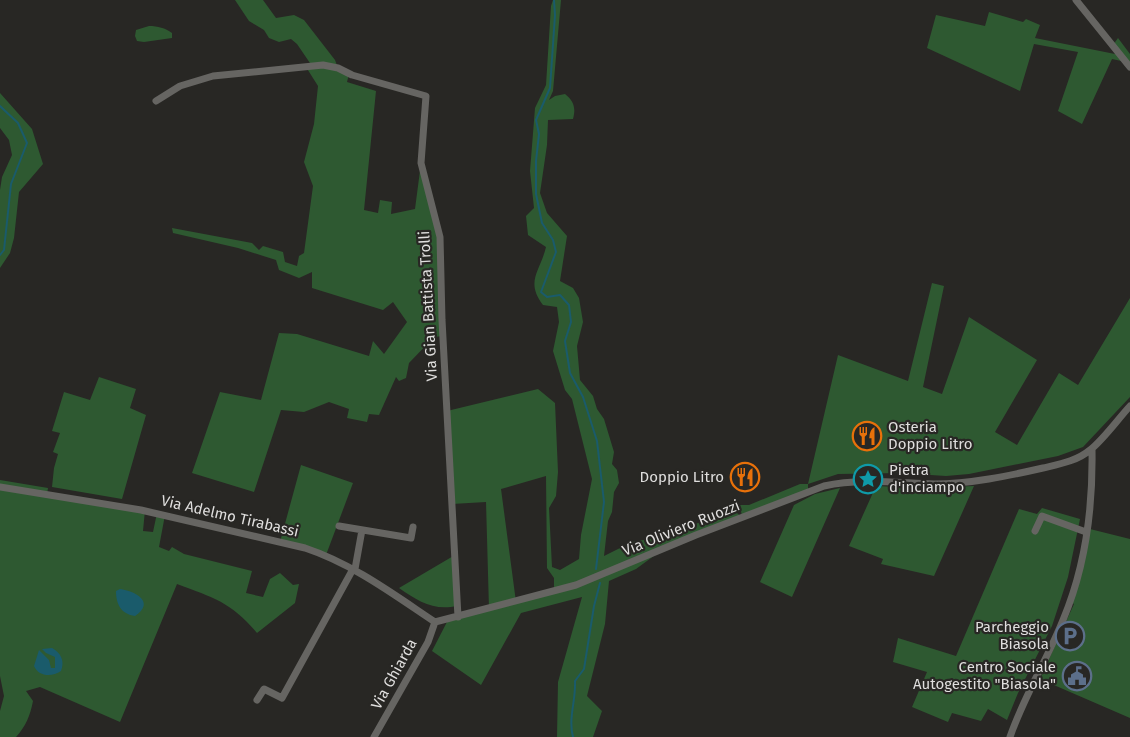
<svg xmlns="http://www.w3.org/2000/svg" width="1130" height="737" font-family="'Fira Sans',sans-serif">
<rect width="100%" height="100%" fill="#282724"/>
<path fill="#2e5931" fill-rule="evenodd" d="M235,0H263L276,18L294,15L304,20L335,60L338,68L349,74L347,82L376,91L364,210L378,213L380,200L392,202L391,214L415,209L421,163L440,237L443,336L434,337L409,363L406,378L399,381L396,377L379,415L369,414L367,422L347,418L349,409L329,402L304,412L281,410L254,492L192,473L220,392L261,400L279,333L297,334L369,356L373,341L384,354L407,322L393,302L383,310L312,288V272L299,278L279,270L276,260L238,248L173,233L172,228L252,243L259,250L263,246L283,252L285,262L297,266L299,256L304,253L313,186L304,162L314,124L318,86L306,67L312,66L297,44L291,39L279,42L269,38L264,30L249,21Z
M553,0H561L553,91L549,100L555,96L565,94C574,101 576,108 573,119L548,120L547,145L540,193L547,213L567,236L560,281L573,288L579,298L583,322L577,346L580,380L593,396L597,409L604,419L614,452L612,464L617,470L619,483L614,492L612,512L608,521L604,556L632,542L660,537L733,510L742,517L740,505H749L800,484H808L838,355L908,381L932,283L944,286L923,387L942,394L969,317L1037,360L995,432L1017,445L1059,373L1078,385L1130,298V397L1083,447L1058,456L969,474L946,476L900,473L838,474L808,484V492L662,550L636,569L609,581L605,624L587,696L602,711L593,737H557L558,682L582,597L521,613L481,685L432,651L448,620L489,609L486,502L452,504L447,411L538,389L555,403L558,472L556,496L549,508L552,567L560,570L579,559L581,535L592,479L572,399L565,390L553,351L559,322L557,307L543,305C525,281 540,272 546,247L528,235L526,216L534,208L530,171L535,108L546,85L551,6ZM546,476L547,568L554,578V591L516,602L501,489Z
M989,12L1023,22L1026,19L1040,25L1035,38L1120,55L1113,45L1118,38L1130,54V66L1126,62L1112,59L1082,124L1058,111L1078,52L1034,44L1020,91L927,48L936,15L985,26Z
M149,26C158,26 165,28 172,33V38L144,42L137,41L135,36L136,30Z
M0,93L32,129L43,164L19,192L14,238L10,253L0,268V190L2,177L12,155L9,140L0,128Z
M99,377L136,389L130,408L146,415L122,499L52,487L54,468L58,454L53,452L60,433L52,431L64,392L90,400Z
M301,465L353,483L326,555L280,542Z
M0,480L48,488L47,494L145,510L143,531L153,532L157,513L165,515L159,547L169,551L172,547L184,554L252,571L246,593L263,597L270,579L280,573L293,585L299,584L295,603L257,633C231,602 214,598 177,584L120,722L40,687L26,691L33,701C30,716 26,726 16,737H0V711L4,696L0,676Z
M876,486L922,488L974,486L934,576L881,564L883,559L849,546Z
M840,488L792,597L760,582L794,505L815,494Z
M1042,508L1080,519L1068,577L1052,626L1018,693L1007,720L988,709L981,721L952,713L948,722L912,707L927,672L893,662L898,638L956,656L1019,509L1037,514Z
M1086,528L1130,539V718L1040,679L1074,604L1070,602Z
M455,555L457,606C433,611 418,601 399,588Z"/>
<path fill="#1a5b6b" d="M120,589C135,591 156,602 135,616C121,614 116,604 116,591Z
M52,648C61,653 65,661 61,671C52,677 39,677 34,666L39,650L49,660L51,668H55V657L46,653L42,649Z"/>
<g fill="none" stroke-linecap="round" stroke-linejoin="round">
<path stroke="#1a5b6b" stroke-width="2" d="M554,0L555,15L550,88L536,120L539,134L536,161V194L542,223L553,240L556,252L541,292L547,297L560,295L569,305L571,322L565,341L570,373L583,397L597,441L604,502L596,569
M0,106L18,123L27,143L11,184L4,250L0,255
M573,737C568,718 576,701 575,681L584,669L594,606L600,583"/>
<path stroke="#666562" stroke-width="7" d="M1076,0L1130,67
M156,101L180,86L213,76L323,65L338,68L352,75L426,96L421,163L440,237L442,320L458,617
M0,487L141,510L305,548C353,564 393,594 435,622
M339,526L411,538L413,527
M1035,531L1042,516L1086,532
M355,569L362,530
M435,622L576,585L696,535L824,486C861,478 897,483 934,484C970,484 1008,476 1043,468C1060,464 1077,461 1090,450C1103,440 1118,419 1130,406
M257,700L264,689L282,698L353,569
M374,737L428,642L435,622
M1010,737C1024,696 1047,660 1063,620C1085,568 1093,506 1092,449"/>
</g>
<defs>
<g id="restaurant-ring" transform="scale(1.5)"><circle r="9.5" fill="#282724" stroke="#e8710a" stroke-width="1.5"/><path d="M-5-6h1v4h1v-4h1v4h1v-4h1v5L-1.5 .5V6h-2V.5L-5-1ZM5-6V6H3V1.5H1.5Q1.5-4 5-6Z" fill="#e8710a"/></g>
<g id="sight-ring" transform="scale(1.5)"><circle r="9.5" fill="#282724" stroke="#0f9aa8" stroke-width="1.5"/><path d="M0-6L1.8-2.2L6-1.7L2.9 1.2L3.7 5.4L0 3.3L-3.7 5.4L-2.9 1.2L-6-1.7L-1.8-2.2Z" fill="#0f9aa8"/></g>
<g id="parking-ring" transform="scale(1.5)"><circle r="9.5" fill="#282724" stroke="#5c6f8a" stroke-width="1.5"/><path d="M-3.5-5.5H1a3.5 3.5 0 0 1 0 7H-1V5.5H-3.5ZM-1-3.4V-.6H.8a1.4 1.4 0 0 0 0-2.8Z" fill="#5c6f8a"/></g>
<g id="civic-ring" transform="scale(1.5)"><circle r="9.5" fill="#282724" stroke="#5c6f8a" stroke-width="1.5"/><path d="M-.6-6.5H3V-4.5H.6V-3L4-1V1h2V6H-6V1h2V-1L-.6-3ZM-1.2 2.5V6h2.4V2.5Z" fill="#5c6f8a"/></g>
</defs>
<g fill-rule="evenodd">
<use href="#restaurant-ring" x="867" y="436"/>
<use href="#restaurant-ring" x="745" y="477"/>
<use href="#sight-ring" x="868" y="479"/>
<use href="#parking-ring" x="1070" y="636"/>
<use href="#civic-ring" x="1077" y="676"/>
</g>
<g text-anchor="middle" stroke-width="4.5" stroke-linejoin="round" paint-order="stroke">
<g font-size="15" fill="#dfdedd" stroke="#282724">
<text transform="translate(428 306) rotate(-93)" y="5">Via Gian Battista Trolli</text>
<text transform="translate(230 516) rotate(13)" y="5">Via Adelmo Tirabassi</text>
<text transform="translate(681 528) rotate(-22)" y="5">Via Oliviero Ruozzi</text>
<text transform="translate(394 674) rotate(-61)" y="5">Via Ghiarda</text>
</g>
<g font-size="15" fill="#dfdedd" stroke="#282724" text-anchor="end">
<text x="888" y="432" text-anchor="start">Osteria<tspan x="888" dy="17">Doppio Litro</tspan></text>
<text x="889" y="475" text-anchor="start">Pietra<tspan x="889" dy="17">d'inciampo</tspan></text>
<text x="724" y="482">Doppio Litro</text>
<text x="1049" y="632">Parcheggio<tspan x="1049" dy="17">Biasola</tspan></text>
<text x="1056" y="672">Centro Sociale<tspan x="1056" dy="17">Autogestito "Biasola"</tspan></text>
</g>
</g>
</svg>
